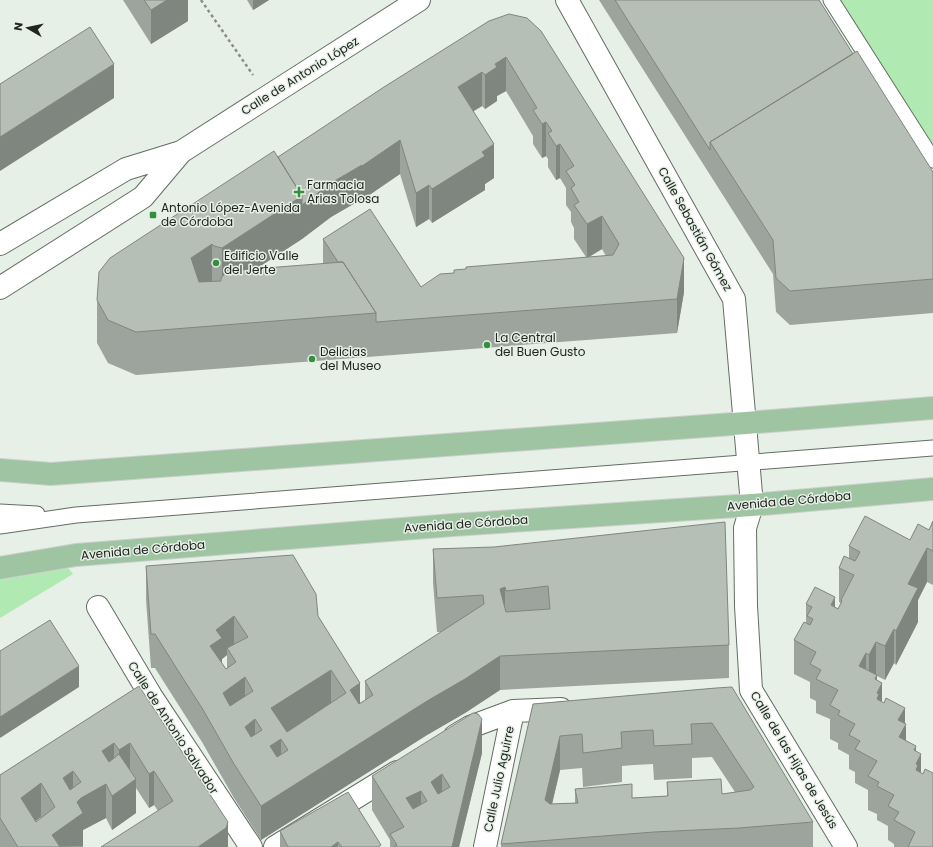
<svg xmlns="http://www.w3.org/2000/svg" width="933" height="847" font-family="Poppins,sans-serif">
<rect width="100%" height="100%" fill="#e6f0e6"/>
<path fill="#b0e9b2" d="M838,0H933V159Z
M68,568L73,574L0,618V580Z"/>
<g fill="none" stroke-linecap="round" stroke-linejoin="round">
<g stroke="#646d64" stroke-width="17">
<path id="lane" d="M831,0L933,160
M0,512L37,514
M0,526L76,515L933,448"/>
</g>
<g stroke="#646d64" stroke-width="24">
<path id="street" d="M567,0L734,299L752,505L745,528L746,606L751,690L846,847
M98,607L151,696L251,847
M455,736L470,727L513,711L561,709
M275,847L397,772
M485,847L513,711"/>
</g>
<g stroke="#646d64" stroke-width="24">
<path id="secondary" d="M0,244L126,169L181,152L419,0
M0,288L143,197L181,152"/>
</g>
<g stroke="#cecfce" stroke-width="24">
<path id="primary" d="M0,470L51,474L746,423L933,408
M0,568L76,555L453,525L752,505L933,489"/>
</g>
<path stroke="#878e87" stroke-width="2.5" stroke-dasharray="3 3" stroke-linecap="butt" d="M201,0L253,75"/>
<use href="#lane" stroke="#fff" stroke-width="15"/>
<use href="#street" stroke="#fff" stroke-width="22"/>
<use href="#secondary" stroke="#fff" stroke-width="22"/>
<use href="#primary" stroke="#9ec4a1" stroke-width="22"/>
</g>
<path fill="#9da49d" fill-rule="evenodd" d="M123,0H188V21L151,44Z
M247,0H269L253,10Z
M599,0H819L853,54L933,172V313L790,325L776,312L773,274Z
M489,21L684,292L677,333L136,375L108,363L97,343V300L278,157ZM506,91L533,136V144L542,158L546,156L548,159V167L556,180L560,178L566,188V205L571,212V222L574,228V239L586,257L454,273L421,287L323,239V264L256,269L302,239L331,217L362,199V200L400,174L416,227L429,219L432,223L485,190V184L494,178L473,111L482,106L485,109L497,101V96ZM602,249L606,256L589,257Z
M933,521V585L927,582L918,600V622L896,665L894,663L885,680L877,676V680L882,702L905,723L906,741L916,751L921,773L933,847H894V844L888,840V826L877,820V814L868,810V790L855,783V772L849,769V755L838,749V743L830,739V719L816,713V701L810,698V682L794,674V640L806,623V604L835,607L838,609L841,603L839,602V568L849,558V546L910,540L929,530Z
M433,549L729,645V678L500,690L465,713L427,735L261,840L234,798L202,742L155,668H151L146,600V566L318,616L360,703L365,701V681L441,632H437L433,583ZM227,655V668L226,669L222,664V659Z
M139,686L228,847L158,811L154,805L149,808L136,788V813L112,830L106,818L83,830V847H0V775ZM41,817V818L36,822V821Z
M716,688L813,822V847H501V844L533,704ZM712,757L735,792L722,794L667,782V796L632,798L575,789V803L552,804L560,770L582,768L583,787L622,782V766L634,765L653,764L654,780L692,778V758Z
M482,753L459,847H390V840L372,810V776Z
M280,831L381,847H280Z"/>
<path fill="#7f867f" d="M167,0H188V21L151,44V10Z
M253,0H269L253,10Z
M506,57V91L497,96V101L485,109V75L495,64Z
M114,64V98L0,171V137Z
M482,72V106L458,121V87Z
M546,122V156L542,158V124Z
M400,140V174L362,200V166Z
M494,144V178L485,184V190L432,223V189L482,152Z
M560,144V178L556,180V146Z
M362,165V199L331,217L302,239V205L331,183Z
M429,185V219L416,227V193Z
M302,196V239L222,291V248Z
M602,216V249L587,258V224Z
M212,244V287L191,301V258Z
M684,258V292L677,333V299Z
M927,548V582L918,600V622L896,665V631L908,584Z
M505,587V621L500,589Z
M835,597V631L831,605Z
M234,616V650L227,648V655L222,659V671L210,646L216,630Z
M894,629V663L885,680V646Z
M876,642V676L869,688V655Z
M866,653V687L859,666Z
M500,656V690L465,713L427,735L261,840V806L427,701Z
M79,666V687L0,738V717Z
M331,670V704L271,742V708Z
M877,675V692L882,683V716L879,728L875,679Z
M245,677V711L223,727V693Z
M360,683V717L350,690Z
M905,708V727L906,724V758L899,771L898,720Z
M255,719V753L245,727Z
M482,719V753L459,847H452L456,829Z
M560,736V770L545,834V800Z
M281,739V773L270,746Z
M114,743V777L102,751Z
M130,743V777L119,784V750Z
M916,746V763L921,754V788L916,804L914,750Z
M73,771V805L63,778Z
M154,771V805L149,808V774Z
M442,774V808L431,782Z
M136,779V813L112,830V796Z
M41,783V817L21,832V798Z
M106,784V818L83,830V846L52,847V835L81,798Z
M421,791V825L406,798Z
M228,822V847H198Z
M338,842V847H331Z"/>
<path fill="#b6bfb6" stroke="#7f867f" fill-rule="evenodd" d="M144,0H167L151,10Z
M615,0H819L853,54L710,142V150Z
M509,14L527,18L541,31L684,258L677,299L376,322V313L343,262H338L323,239L370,209L421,287L440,274L454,273V270L466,269V267L613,255L619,244L602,216L587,224L574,205L579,202L571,188L575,185L566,171L574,166L560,144L556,146L548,133L552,131L546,122L542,124L533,110L537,108L506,57L495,64L497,67L485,75L482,72L458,87L494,144L482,152L485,156L432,189L429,185L416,193L400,140L362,166V165L331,183L302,205V196L278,157L384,87L489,21Z
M90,27L114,64L0,137V84Z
M857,51L933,172V279L790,291L776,278L773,240L710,142Z
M274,151L302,196L222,248L214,246L212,244L191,258L199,282L221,281V278L227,271L343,262L376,313L136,332L108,320L97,300L99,272L110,258Z
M865,516L910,540L918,524L929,530L933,521V551L927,548L908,584L918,588L896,631L894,629L885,646L876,642L869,655L866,653L859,666L877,675L875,679L882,683L877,693L879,694L877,699L884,703L886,698L905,708L898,720L906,724L899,737L916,746L914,750L921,754L916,764L918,765L916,770L923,774L925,769L933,773V847H908L915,832L894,820L899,812L888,806L894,795L877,786L879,782L868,776L877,761L855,749L860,741L849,735L855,724L838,715L840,711L830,705L838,690L816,679L821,670L810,664L816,652L794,640L804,622L810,625L813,619L807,616L812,607L806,604L815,587L835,597L831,605L838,609L842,601L841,600L854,575L839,568L844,556L855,561L860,552L849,546Z
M725,522L729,645L500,656L465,679L427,701L261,806L234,764L202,708L177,669L155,634H151L146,566L293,555L316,594L318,616L360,683L350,690L359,704L373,695L365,681L484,604L483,595L437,598L433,549L494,547ZM548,586L550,609L506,612L500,589L505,587L506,591ZM234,616L248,637L227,648L236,662L226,669L210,646L222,638L216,630ZM331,670L346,693L287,732L271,708ZM245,677L253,691L230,706L223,693ZM255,719L262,730L251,737L245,727ZM281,739L288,750L277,757L270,746Z
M50,620L79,666L0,717V651Z
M139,686L228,822L226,828L198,847H101L173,801L154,771L149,774L130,743L119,750L114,743L102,751L109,762L119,754L136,779L112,796L106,784L81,798L77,802L83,813L52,835L60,847H18L0,818V775ZM73,771L81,782L70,790L63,778ZM41,783L55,807L36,822L21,798Z
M732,687L813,822L739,828L654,832L501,844L533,704L716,688ZM712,723L754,787L750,790L722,794L721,779L667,782L668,796L632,798V784L575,789L578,803L550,804L545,800L560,736L582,734L583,753L622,748L621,732L634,731L653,730L654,746L692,744L691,724Z
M473,713L478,714L482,719L456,829L452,847H394L397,845L390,834L404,827L372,776ZM442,774L450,787L438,794L431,782ZM421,791L427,801L413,809L406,798Z
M348,792L381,845L378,847H342L338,842L331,847H288L280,831Z"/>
<g fill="#348f40" stroke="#e6f0e6" stroke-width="1.5">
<path d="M297 186h4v4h4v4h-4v4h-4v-4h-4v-4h4z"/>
<rect x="149" y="211" width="8" height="8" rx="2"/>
<circle cx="216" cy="263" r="4"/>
<circle cx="487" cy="345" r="4"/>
<circle cx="312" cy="359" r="4"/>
</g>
<g text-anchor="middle" stroke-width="3" stroke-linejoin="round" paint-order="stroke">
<g font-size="12" fill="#212421" stroke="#e6f0e6">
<text transform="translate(300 76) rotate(-32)" y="4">Calle de Antonio López</text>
<text transform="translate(695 229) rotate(61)" y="4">Calle Sebastián Gómez</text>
<text transform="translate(789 501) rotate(-5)" y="4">Avenida de Córdoba</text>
<text transform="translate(466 524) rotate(-4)" y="4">Avenida de Córdoba</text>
<text transform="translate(143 550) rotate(-5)" y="4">Avenida de Córdoba</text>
<text transform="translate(173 728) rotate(57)" y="4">Calle de Antonio Salvador</text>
<text transform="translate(794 760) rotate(59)" y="4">Calle de las Hijas de Jesús</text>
<text transform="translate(499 779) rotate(-78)" y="4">Calle Julio Aguirre</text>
</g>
<g font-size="12" fill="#212421" stroke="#e6f0e6" text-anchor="start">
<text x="307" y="189">Farmacia<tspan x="307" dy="14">Arias Tolosa</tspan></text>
<text x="161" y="212">Antonio López-Avenida<tspan x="161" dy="14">de Córdoba</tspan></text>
<text x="224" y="260">Edificio Valle<tspan x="224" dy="14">del Jerte</tspan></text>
<text x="495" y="342">La Central<tspan x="495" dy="14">del Buen Gusto</tspan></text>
<text x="320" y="356">Delicias<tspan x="320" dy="14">del Museo</tspan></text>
</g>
</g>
<g transform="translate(28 28) rotate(279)" stroke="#e6f0e6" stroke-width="3" paint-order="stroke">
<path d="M0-3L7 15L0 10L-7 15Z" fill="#212421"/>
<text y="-6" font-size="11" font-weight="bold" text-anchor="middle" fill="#212421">N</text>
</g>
</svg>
